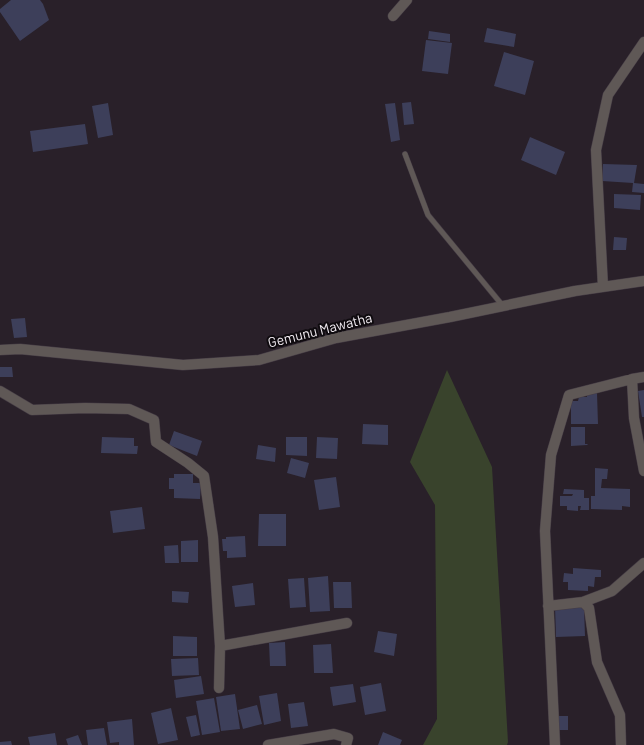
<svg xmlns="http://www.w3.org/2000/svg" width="644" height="745" font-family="Barlow,sans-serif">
<rect width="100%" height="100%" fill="#292029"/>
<path fill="#39432c" d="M447,370L492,467L508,742L507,745H423L437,719L435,505L410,462Z"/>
<path fill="#3d3f5a" d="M11,0H40L43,4L49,20L20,41L0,12V9Z
M487,28L516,34L514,47L484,42Z
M429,31L450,34V42L428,39Z
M426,40L452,43L448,74L422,71Z
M504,52L534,61L525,95L494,86Z
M411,102L414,124L404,125L402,103Z
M108,103L113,135L98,138L92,106Z
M395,103L400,140L391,142L385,104Z
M85,124L88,144L33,152L30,131Z
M530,137L565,152L556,175L521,160Z
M603,164L637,165L634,183L644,184V193L632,192L633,183L602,181Z
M614,194L641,195L640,210L614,208Z
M614,237L627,238L626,250H613Z
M25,318L27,337L14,338L11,319Z
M0,367H12L13,377H0Z
M644,390V417H642L638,391Z
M587,393H597L598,424H571V401H578L579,397H587Z
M363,424L388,425V445L362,444Z
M571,427H585V444H588L587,445L571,446Z
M174,431L202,441L197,456L169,445Z
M102,437L134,438V446H138L137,454L101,453Z
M286,437H307V456L286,455Z
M317,437L338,438L337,459L316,458Z
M258,445L276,448L275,462L256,459Z
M291,458L309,463L305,478L287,473Z
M595,468L608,469L607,479H602L601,488L630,489V507L622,506V510L591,509V496H595Z
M174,474H193V483H201L200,499L174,498V489H169V478H174Z
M336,477L340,507L319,510L314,480Z
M564,489L584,490V498H589V510H580L581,506H578V511L567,510V506H560V496H572L573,494H563Z
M142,507L145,529L113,533L110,511Z
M259,514H286V546H258Z
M245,536L246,557L227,558V551H223L222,539H226V537Z
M198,540V562H181V541Z
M178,545L179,563H165L164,546Z
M573,568L601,570V577H595L594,587L588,586V591L568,590V582H563L564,573L573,574Z
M328,576L330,611L310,612L308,578Z
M304,578L306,607L290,608L288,579Z
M333,582H351L352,608H334Z
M253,583L255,605L235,607L232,586Z
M172,591L189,592L188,603L172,602Z
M584,606L585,636L556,637L555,607Z
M378,631L397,634L394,656L374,652Z
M173,636L197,637V656H173Z
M285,642L286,666H270L269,643Z
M331,644L333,673H314L313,645Z
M198,658L199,675L172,676L171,659Z
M201,676L204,694L176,698L174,680Z
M381,683L386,711L365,715L360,687Z
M353,684L356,702L333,706L330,687Z
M277,693L281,721L264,725L259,696Z
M235,694L240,729L221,731L216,697Z
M214,698L220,732L202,735L196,701Z
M304,702L308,726L291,728L288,704Z
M257,705L262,724L243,729L238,710Z
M171,708L178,740L158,744L151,713Z
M196,715L200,735L191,737L186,717Z
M559,716H568V730H559Z
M132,719L134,745H119V742L110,743L107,722Z
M104,728L107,745H88L86,730Z
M383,732L402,740L400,745H378Z
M55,733L57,745H30L28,737Z
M78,735L82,745H68L66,739Z
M11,741L12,745H0V742Z"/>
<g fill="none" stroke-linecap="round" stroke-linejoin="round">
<g stroke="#453c45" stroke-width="6">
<path id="service" d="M405,154L428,215L503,306"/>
</g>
<g stroke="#453c45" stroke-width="11">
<path id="minor" d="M393,16L407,0
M603,287L596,150L608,95L644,42
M0,350L20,349L183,365L259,360L336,338L450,317L575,291L644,281
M632,379L634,418L644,471
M0,391L32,410L85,408L129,409L154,420L156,442L188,463L204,476L213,537L220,646L219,688
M583,602L612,591L644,563
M548,606L583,602L589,608L597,662L620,715L621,745
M220,646L347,623
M268,745L334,734L348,738L346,745
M555,745L545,531L551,455L569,395L632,379L644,377"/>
</g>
<use href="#service" stroke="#5f5856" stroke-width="5"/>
<use href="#minor" stroke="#5f5856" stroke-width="10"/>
</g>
<g text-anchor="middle" stroke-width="4" stroke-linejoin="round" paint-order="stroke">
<g font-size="14" fill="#f0eaf0" stroke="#0f0b0f">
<text transform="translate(320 330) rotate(-14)" y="5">Gemunu Mawatha</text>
</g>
</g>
</svg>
